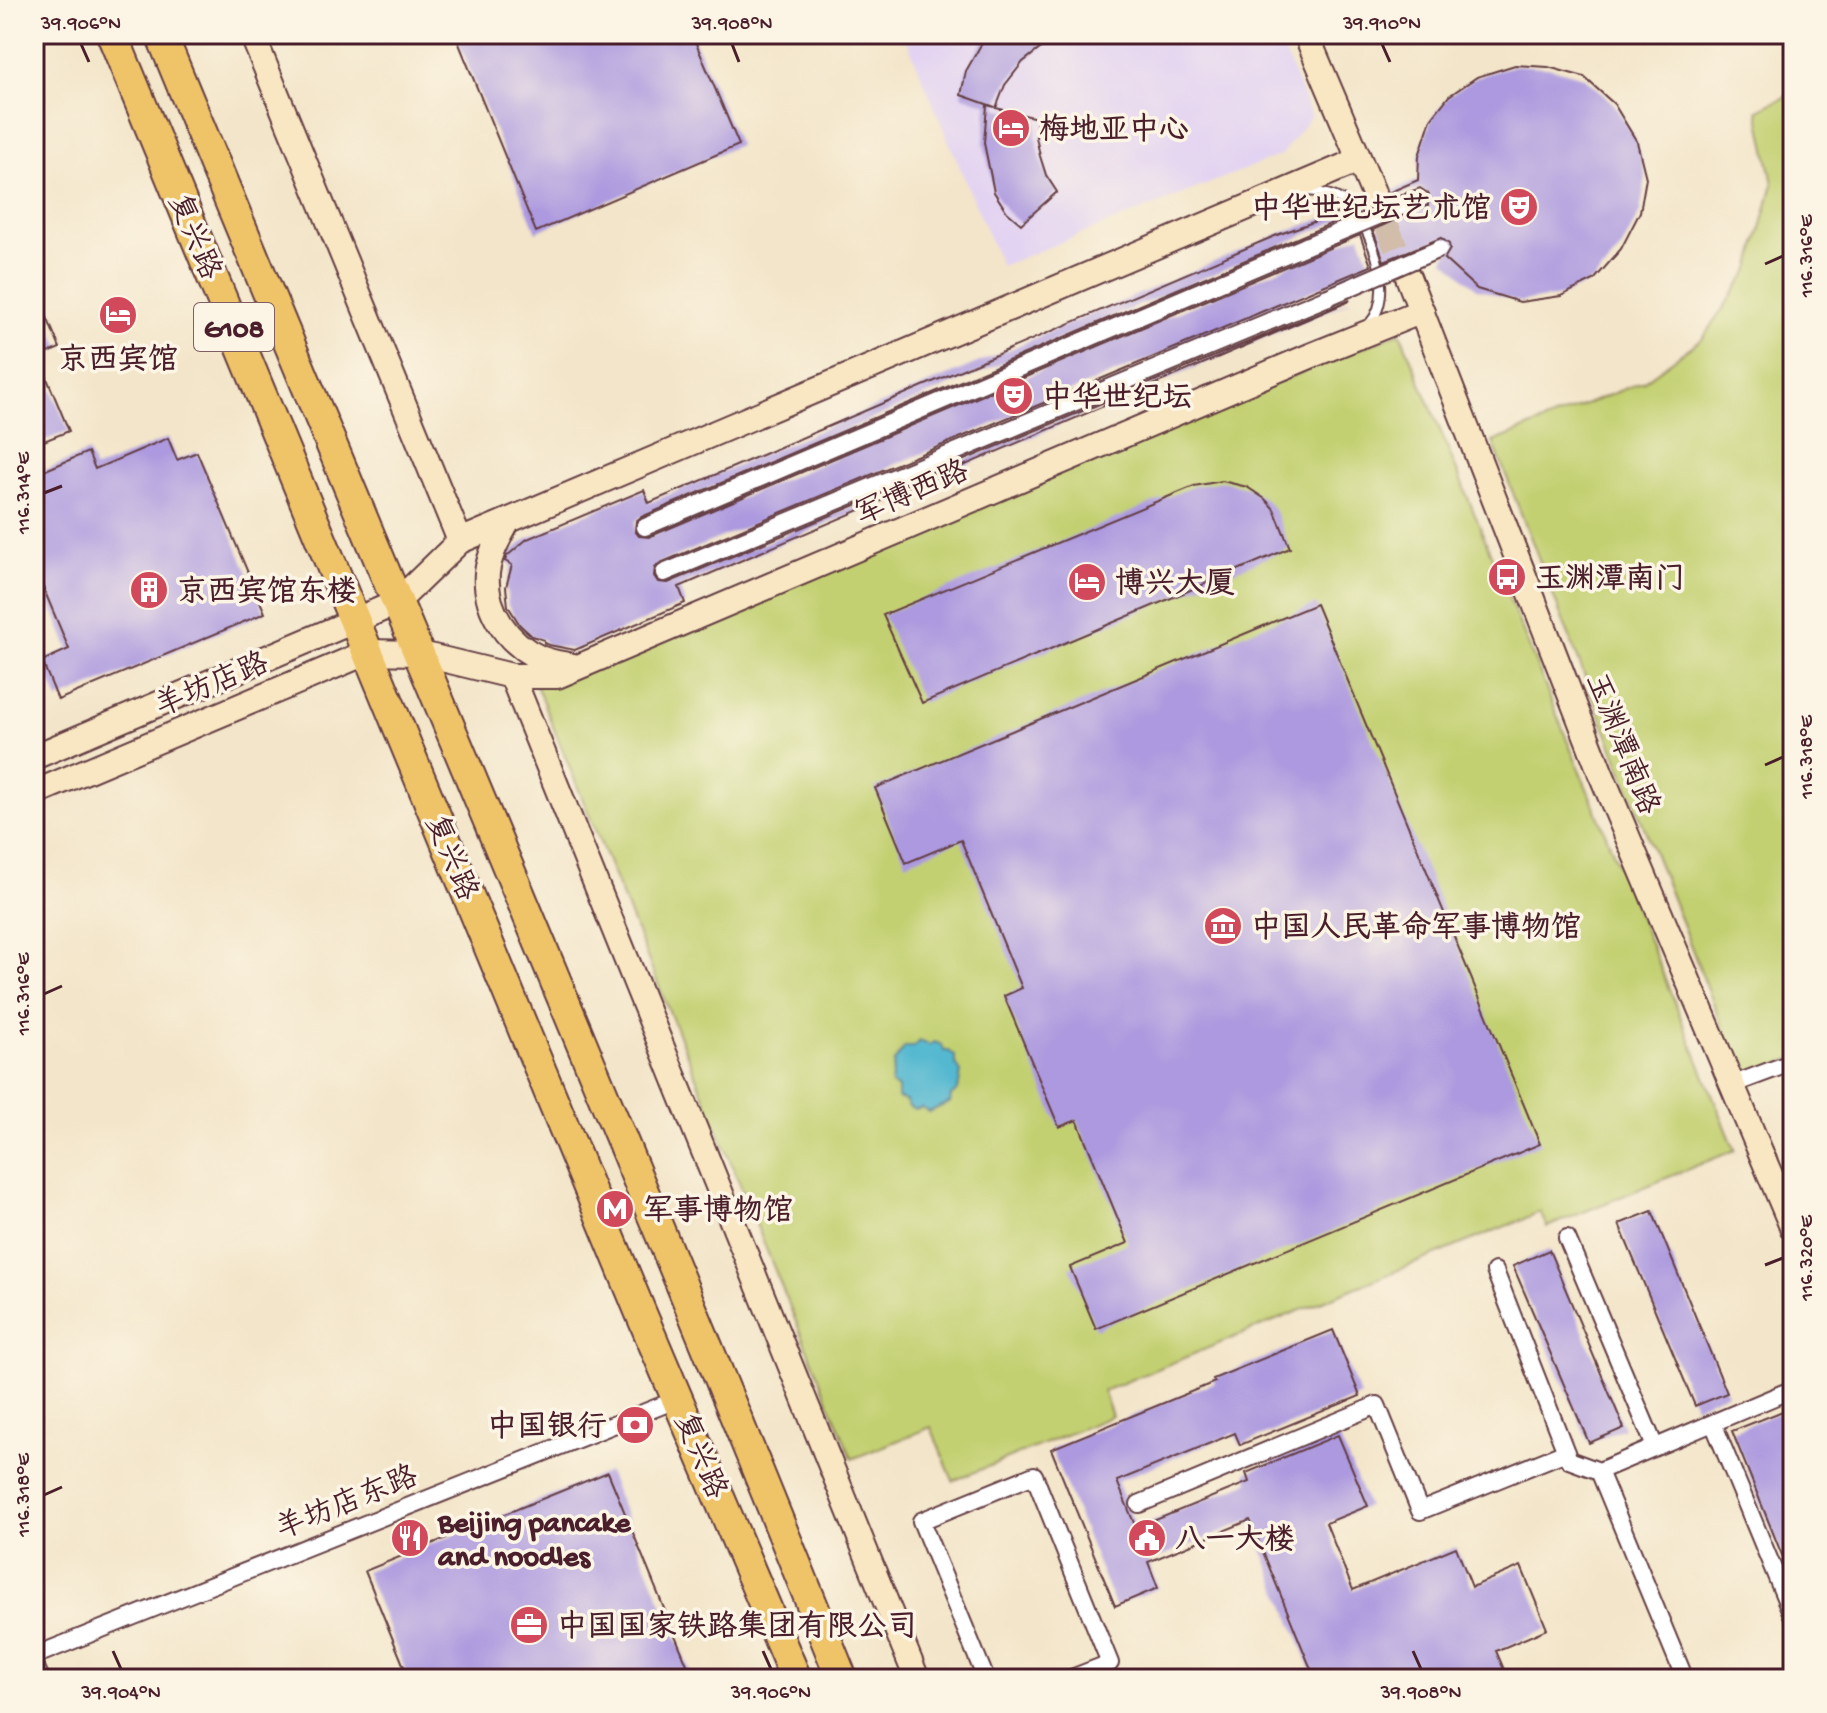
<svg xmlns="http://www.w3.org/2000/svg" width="1827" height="1713" font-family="'Gochi Hand','LXGW WenKai TC',sans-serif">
<rect width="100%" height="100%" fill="#fcf5e5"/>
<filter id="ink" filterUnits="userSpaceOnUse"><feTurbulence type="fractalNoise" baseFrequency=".0125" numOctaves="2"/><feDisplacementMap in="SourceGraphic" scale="16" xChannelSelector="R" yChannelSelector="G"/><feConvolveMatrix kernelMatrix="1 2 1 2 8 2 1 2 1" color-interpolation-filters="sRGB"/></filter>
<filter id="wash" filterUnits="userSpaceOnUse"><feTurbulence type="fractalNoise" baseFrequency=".006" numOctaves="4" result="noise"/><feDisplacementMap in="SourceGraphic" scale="32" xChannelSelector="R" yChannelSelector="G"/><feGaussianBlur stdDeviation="1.8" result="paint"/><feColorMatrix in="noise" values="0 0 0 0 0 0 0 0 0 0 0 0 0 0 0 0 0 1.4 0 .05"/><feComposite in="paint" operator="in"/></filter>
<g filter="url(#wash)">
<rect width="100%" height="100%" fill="#f3e5c9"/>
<path fill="#e3d3f2" d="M904,34H1277L1311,116L1281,155L1001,266Z"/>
<path fill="#c3d071" stroke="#86784e" stroke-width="2" d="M1793,93V1058L1743,1079L1493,442L1644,381L1703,338L1750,269L1773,184L1758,110Z
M1400,332L1735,1150L1547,1227L1540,1212L1103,1391L1112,1416L953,1481L931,1427L852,1459L536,685Z"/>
<path fill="#52b8d0" stroke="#4e6c7e" stroke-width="2" d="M920,1041L929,1045L935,1042L942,1045L944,1051H949L955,1056V1063L961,1072L958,1090L951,1096L950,1102L929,1112L922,1108L915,1110L909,1107L906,1101L898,1098V1088L891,1084L894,1062L905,1047H914Z"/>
<g id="blocks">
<path fill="#ac99df" d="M455,34H692L739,145L536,232Z
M987,34H1059L1023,62L1005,85L996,108L1037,118L1036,137L1040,156L1046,175L1057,192L1021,224L1007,212L994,192L984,143L987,105L995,107L961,95L966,71Z
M1515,65L1548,67L1584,77L1614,104L1637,142L1646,178L1640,212L1621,249L1594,280L1561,296L1520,302L1477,289L1444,259L1450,249L1449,244L1441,238L1384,261L1373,230L1428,205L1429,194L1420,188L1385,201L1388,193L1418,180L1419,156L1431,119L1449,96L1477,77Z
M1344,211L1349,216L641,517L636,521L635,531L639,536L649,537L1360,235L1371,266L660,563L655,567L654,576L658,582L668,583L1350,300L1348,302L679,587L685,603L575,650L549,645L544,643V640L532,636L520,625L508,606L506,587L512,565L505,561L507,556L527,539L644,490L649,503L1277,235Z
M34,287L60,348L38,357L69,431L34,445Z
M168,438L177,460L197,452L265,613L58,700L42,661L69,649L34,566V475L88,452L95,469Z
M1222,481L1247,487L1265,499L1274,509L1290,548L922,703L883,615L1194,486Z
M1316,604L1540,1144L1096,1329L1070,1267L1128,1243L1077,1120L1059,1127L1004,996L1022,988L961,840L906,863L875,788Z
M1652,1211L1727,1393L1695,1406L1619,1224Z
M1549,1250L1624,1428L1589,1443L1513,1266Z
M1333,1330L1360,1396L1240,1445L1235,1433L1117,1481L1136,1528L1249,1482L1246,1473L1338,1435L1368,1506L1326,1523L1353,1590L1456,1547L1472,1587L1521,1566L1547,1629L1496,1651L1508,1679H1315L1250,1520L1148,1562L1158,1588L1115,1606L1051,1449L1215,1382L1213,1379Z
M1793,1407V1580H1792L1732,1431Z
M608,1472L693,1679H409L365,1571Z"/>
</g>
</g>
<g filter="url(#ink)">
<use href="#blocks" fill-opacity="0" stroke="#633d43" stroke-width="2"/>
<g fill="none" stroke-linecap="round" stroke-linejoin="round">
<path stroke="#d1bda9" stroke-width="24" stroke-dasharray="24 12" stroke-linecap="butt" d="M1373,192L1408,277"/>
<g stroke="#633d43" stroke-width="12">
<path id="lane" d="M1307,191C1323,192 1342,196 1352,209C1374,235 1395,295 1369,324"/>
</g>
<g stroke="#633d43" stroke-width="20">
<path id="street" d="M645,527L1306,246
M664,573L1328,297
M1734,1084L1793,1062
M1567,1238L1655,1447
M1495,1271L1569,1460L1599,1471
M1713,1423L1793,1617
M1139,1504L1377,1405L1420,1511L1566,1452
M34,1656L678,1399
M34,1663L41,1679
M986,1679L921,1521L1034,1475L1110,1663L1069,1679
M1685,1679L1599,1471L1793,1389"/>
</g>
<g stroke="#633d43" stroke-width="28">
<path id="secondary" d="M252,34L460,541
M1306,34L1373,192
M1408,277L1601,774L1793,1229
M508,521C499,537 489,555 487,573C484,610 508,644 540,658C552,663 565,664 577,667
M512,676L917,1679
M34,757L396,603L460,541L1359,160
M34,793L368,652L417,653L512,676H557L1310,356L1422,311"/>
</g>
<g stroke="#633d43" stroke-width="34">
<path id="highway" d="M112,34L640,1311L796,1679
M161,34C387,583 621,1128 842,1679"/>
</g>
<use href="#lane" stroke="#fff" stroke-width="8"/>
<use href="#street" stroke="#fff" stroke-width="16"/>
<use href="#secondary" stroke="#f9e7c3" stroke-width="24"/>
<use href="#highway" stroke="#efc469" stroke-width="30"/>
<g stroke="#633d43" stroke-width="20" stroke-linecap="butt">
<path id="street-bridge" d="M1306,246L1419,199
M1328,297L1439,249"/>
</g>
<use href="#street-bridge" stroke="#fff" stroke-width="16"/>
</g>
</g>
<path fill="none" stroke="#4a1f2b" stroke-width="3" d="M81,44L89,62M732,44L739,62M1382,44L1390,62M1765,264L1783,256M44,493L62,486M1765,765L1783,757M44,994L62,986M1765,1265L1783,1258M44,1495L62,1487M113,1651L121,1669M763,1651L771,1669M1413,1651L1421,1669"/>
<defs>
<g id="hotel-disc" transform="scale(2)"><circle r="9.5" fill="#d1495b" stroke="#fcf5e5"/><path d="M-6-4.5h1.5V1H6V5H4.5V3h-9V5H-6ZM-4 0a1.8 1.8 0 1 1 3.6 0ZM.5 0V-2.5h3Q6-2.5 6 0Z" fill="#fff"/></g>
<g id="theatre-disc" transform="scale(2)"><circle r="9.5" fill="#d1495b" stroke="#fcf5e5"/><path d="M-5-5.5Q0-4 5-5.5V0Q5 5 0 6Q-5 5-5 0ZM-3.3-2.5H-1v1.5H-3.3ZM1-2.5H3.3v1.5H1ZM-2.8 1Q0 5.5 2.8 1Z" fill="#fff"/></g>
<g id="bus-disc" transform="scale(2)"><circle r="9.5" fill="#d1495b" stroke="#fcf5e5"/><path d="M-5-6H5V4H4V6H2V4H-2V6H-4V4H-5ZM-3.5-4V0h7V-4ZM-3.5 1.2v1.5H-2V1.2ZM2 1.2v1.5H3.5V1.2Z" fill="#fff"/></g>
<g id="building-disc" transform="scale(2)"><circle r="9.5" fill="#d1495b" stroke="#fcf5e5"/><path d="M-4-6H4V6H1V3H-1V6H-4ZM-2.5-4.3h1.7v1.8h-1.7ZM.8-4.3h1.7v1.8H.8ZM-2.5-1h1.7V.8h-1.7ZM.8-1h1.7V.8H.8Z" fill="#fff"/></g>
<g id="museum-disc" transform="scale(2)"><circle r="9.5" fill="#d1495b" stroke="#fcf5e5"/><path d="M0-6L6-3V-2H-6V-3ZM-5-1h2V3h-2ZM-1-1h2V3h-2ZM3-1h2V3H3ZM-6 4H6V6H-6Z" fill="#fff"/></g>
<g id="metro-disc" transform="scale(2)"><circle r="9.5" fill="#d1495b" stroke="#fcf5e5"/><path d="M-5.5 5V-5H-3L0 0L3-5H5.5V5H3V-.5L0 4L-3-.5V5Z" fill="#fff"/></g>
<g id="bank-disc" transform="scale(2)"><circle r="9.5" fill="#d1495b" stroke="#fcf5e5"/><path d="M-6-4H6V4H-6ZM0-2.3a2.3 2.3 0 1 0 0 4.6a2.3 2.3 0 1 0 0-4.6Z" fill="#fff"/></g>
<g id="restaurant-disc" transform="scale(2)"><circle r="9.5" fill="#d1495b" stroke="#fcf5e5"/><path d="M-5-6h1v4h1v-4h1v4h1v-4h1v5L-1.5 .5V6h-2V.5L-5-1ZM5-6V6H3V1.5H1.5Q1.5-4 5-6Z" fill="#fff"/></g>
<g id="civic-disc" transform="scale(2)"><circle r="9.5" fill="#d1495b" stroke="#fcf5e5"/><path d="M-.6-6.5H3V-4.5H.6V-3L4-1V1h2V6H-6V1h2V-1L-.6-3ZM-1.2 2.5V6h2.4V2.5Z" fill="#fff"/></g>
<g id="office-disc" transform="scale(2)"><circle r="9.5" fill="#d1495b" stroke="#fcf5e5"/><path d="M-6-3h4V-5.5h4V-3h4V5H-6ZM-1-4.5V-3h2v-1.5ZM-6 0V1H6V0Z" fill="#fff"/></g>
</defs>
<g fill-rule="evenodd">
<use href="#hotel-disc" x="1011" y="128"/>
<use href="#theatre-disc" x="1519" y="207"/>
<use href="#hotel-disc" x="118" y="315"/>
<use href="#theatre-disc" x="1014" y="396"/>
<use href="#bus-disc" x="1507" y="577"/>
<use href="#hotel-disc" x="1087" y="582"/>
<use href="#building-disc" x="149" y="590"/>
<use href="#museum-disc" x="1223" y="926"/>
<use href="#metro-disc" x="615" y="1209"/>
<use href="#bank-disc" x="635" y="1425"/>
<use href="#restaurant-disc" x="410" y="1538"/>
<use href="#civic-disc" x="1147" y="1538"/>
<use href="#office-disc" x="529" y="1625"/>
</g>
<g text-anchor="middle" stroke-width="7" stroke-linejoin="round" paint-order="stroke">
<rect fill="#fcf5e5" stroke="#7f5f63" stroke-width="2" x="194" y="303" width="80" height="48" rx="6"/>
<g font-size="28" font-weight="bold" fill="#4a1f2b">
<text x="234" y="337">G108</text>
</g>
<g font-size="30" font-weight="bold" fill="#4a1f2b" stroke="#fcf5e5" text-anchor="start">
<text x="1039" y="138">梅地亚中心</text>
<text x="1491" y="217" text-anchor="end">中华世纪坛艺术馆</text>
<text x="118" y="368" text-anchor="middle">京西宾馆</text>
<text x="1042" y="406">中华世纪坛</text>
<text x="1535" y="587">玉渊潭南门</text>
<text x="1115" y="592">博兴大厦</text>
<text x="177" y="600">京西宾馆东楼</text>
<text x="1251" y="936">中国人民革命军事博物馆</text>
<text x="643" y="1219">军事博物馆</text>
<text x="607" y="1435" text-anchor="end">中国银行</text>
<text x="438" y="1531">Beijing pancake<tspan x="438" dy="34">and noodles</tspan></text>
<text x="1175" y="1548">八一大楼</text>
<text x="557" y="1635">中国国家铁路集团有限公司</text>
</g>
<g font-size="30" fill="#4a1f2b" stroke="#fcf5e5">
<text transform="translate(196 236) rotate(67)" y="10">复兴路</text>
<text transform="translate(911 491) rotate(-23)" y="10">军博西路</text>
<text transform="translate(211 683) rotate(-23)" y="10">羊坊店路</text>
<text transform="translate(1624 743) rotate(68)" y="10">玉渊潭南路</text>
<text transform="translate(453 857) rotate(67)" y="10">复兴路</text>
<text transform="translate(702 1455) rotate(67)" y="10">复兴路</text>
<text transform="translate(346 1501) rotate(-22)" y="10">羊坊店东路</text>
</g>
</g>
<rect width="1827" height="1713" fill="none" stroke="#fcf5e5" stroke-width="88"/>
<rect x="44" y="44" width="1739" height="1625" fill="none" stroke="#4a1f2b" stroke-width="3"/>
<g font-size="20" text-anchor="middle" fill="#4a1f2b">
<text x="81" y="29">39.906°N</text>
<text x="732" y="29">39.908°N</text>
<text x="1382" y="29">39.910°N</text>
<text transform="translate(1805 256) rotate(-90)" y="7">116.316°E</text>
<text transform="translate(22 493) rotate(-90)" y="7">116.314°E</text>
<text transform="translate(1805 757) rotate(-90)" y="7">116.318°E</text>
<text transform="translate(22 994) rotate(-90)" y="7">116.316°E</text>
<text transform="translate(1805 1258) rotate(-90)" y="7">116.320°E</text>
<text transform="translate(22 1495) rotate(-90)" y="7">116.318°E</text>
<text x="121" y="1698">39.904°N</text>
<text x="771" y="1698">39.906°N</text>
<text x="1421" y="1698">39.908°N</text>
</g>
</svg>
